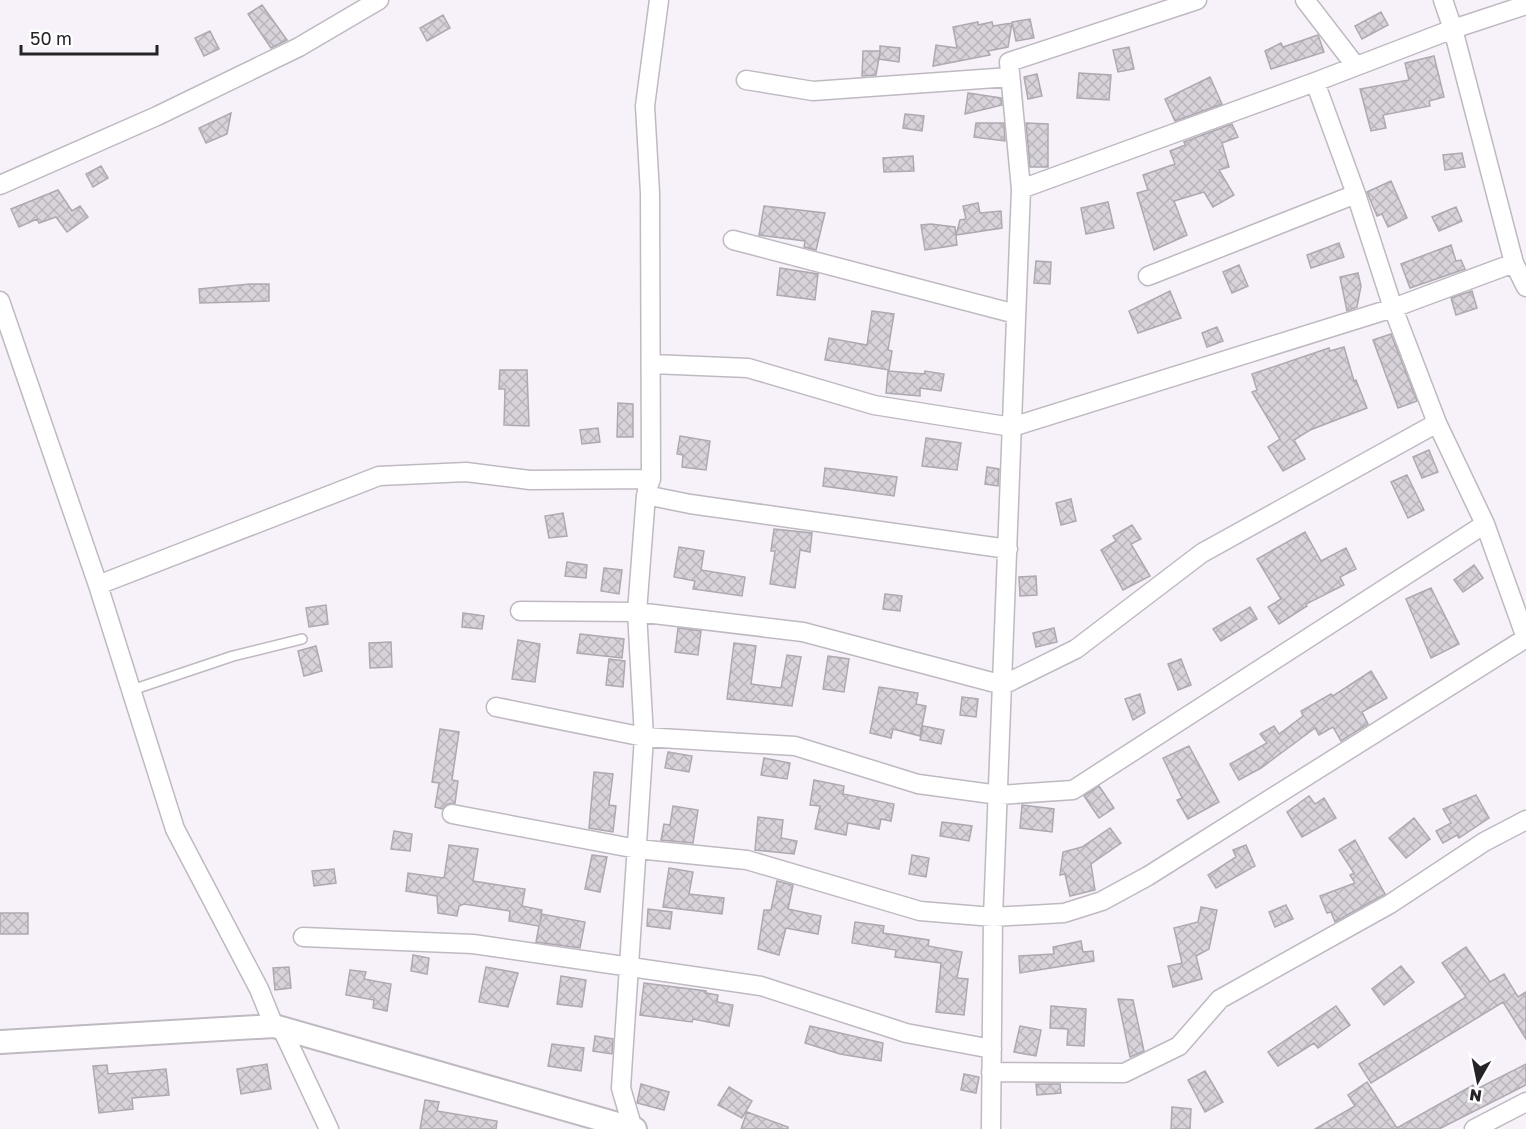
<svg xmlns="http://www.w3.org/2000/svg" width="1526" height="1129" font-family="'Golos Text',sans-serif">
<defs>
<pattern id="building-cross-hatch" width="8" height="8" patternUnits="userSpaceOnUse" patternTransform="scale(1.5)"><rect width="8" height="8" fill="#d8d3da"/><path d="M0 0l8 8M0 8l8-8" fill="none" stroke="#b9b5bb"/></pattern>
</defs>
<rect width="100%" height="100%" fill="#f7f2f9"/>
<path fill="url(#building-cross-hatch)" stroke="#aea8b0" stroke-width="1.5" d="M262,5L287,40L271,48L248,14Z
M1381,12L1388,25L1362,39L1355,26Z
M443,15L450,28L427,41L420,28Z
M1030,19L1034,38L1016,41L1012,22Z
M978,22V25L992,22L993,26L1012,23L1008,47L988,51L990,55L933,66L936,45L957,48L953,27Z
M210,31L219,49L204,56L195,38Z
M1318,35L1324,52L1271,69L1265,51L1281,43L1283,47Z
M880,46L900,48L899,62L879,59L880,52L876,75L862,76L863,51H880Z
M1129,47L1134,69L1118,72L1113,50Z
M1434,56L1444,97L1429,101L1430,106L1383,115L1386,128L1371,131L1360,89L1409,80L1405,63Z
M1079,73L1111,75L1109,100L1077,98Z
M1037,74L1042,96L1028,99L1024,77Z
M1210,77L1222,104L1175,121L1165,99Z
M968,93L1001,98L1002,105L965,114Z
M231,113L227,134L206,143L199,128Z
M905,114L924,116L922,131L903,128Z
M976,123H1004L1005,141L974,137Z
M1026,123L1048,124V167H1030Z
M1232,124L1238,137L1222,143L1229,167L1219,170L1234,195L1213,207L1204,192L1174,201L1187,235L1154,250L1137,193L1148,190L1143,175L1175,164L1170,151L1185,145L1184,142Z
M1462,153L1465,167L1445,170L1443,155Z
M913,156L914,171L884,172L883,158Z
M101,166L108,178L93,187L86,174Z
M1391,181L1407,218L1388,227L1382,214L1377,216L1367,192Z
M58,190L72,211L80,206L88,217L67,232L56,217L39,223L37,219L19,227L11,209Z
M1108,202L1114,228L1086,234L1081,208Z
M978,203L980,213L1001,211L1002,228L956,235L960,220L966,219L963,206Z
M764,206L825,213L816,250L804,247L805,241L759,235Z
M1456,207L1462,221L1439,231L1432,217Z
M931,224L955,227L957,245L925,250L921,225Z
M1339,243L1344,257L1311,268L1307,255Z
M1451,245L1456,261L1461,260L1465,269L1410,288L1401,264Z
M1036,261L1051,262L1050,284L1034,283Z
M1239,265L1248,286L1232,293L1223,272Z
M780,268L818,274L815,300L777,295Z
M1358,273L1361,286L1357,307L1347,311L1340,277Z
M250,284H269V301L200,303L199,289Z
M1170,291L1181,318L1138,333L1129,311Z
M1472,291L1477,308L1456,315L1451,298Z
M872,311L894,314L888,350L892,351L889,370L825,360L829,338L867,345Z
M1217,327L1223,341L1207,347L1202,333Z
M1391,334L1417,401L1398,408L1373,340Z
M1344,347L1354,381L1356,380L1367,408L1310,430L1294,440L1305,459L1283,471L1268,447L1280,439L1252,392L1257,390L1252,374L1329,348L1330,351Z
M500,370H527L529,426L504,425L505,389H499Z
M888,371L924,374L925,371L944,374L941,391L920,388V396L886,393Z
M618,403L633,404V437H617Z
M598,428L600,442L582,444L580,430Z
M680,436L710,441L706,470L682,467L683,455L677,454Z
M926,438L961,443L957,470L922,466Z
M1429,450L1438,472L1422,478L1413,457Z
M987,467L999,469L998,486L985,484Z
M825,468L897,477L894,496L823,486Z
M1407,475L1424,510L1408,518L1391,482Z
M1071,499L1076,521L1061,525L1056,503Z
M563,513L567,536L549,538L545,516Z
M1132,525L1141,539L1131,544L1150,576L1123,590L1101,550L1116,541L1113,536Z
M774,529L812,533L810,552L800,550L795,588L770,584L775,551H771Z
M1305,532L1321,561L1346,548L1356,569L1340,577L1344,585L1306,604L1307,606L1279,624L1268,607L1281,599L1257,559Z
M679,547L704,551L701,570L745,577L742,596L693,589L695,581L674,577Z
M567,562L587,565L586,578L565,576Z
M1474,565L1483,578L1463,592L1454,580Z
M604,568L622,570L619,594L601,591Z
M1036,576L1037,595L1020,596L1019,577Z
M1431,588L1459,644L1431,658L1406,599Z
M885,594L902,596L900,611L883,609Z
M326,605L328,624L309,627L306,608Z
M1250,607L1257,619L1221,641L1213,629Z
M463,613L484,616L482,629L462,627Z
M678,628L701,631L698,655L675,652Z
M1054,628L1057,642L1036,647L1033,633Z
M580,634L624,639L622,658L577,653Z
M518,640L540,644L535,682L512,679Z
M391,642L392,667L370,668L369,643Z
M734,643L756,646L751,684L781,688L787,655L801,657L792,706L727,699Z
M316,646L322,671L304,676L298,651Z
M828,656L849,659L844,692L823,689Z
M609,659L625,661L623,687L606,685Z
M1181,659L1191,685L1178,690L1168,664Z
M1371,671L1387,698L1362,712L1368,724L1341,741L1333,727L1319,735L1315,728L1261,768L1239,780L1230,764L1267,743L1260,734L1274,726L1279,734L1303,716L1301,711L1331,694L1333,696Z
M879,687L918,693L916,704L926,706L920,736L893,729L891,738L870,733Z
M1140,694L1145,713L1133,720L1125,699Z
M962,697L978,699L976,717L960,715Z
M923,726L944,730L941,744L920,740Z
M440,729L459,732L452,780L458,781L455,803L448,804L442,809L435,807L439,783L432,782Z
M1189,746L1219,802L1188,819L1177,800L1182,798L1163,758Z
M668,752L692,756L689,772L665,768Z
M764,758L790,763L787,779L761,775Z
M594,772L613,774L609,805L616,806L613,832L589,828Z
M814,780L844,786L843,794L894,804L891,821L881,819L879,829L848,823L846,835L815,829L820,806L810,805Z
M1099,786L1114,808L1099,818L1084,796Z
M1476,795L1489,818L1459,838L1457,835L1443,843L1436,831L1451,823L1443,809Z
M1309,796L1315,804L1324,798L1336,818L1302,837L1287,812Z
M1022,805L1054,809L1052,832L1020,828Z
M673,806L698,810L693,843L661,840L664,824L670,825Z
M758,817L783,820L781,838L797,841L794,854L755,850Z
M1414,818L1430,839L1406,858L1389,838Z
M942,822L972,826L969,841L940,836Z
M1110,828L1121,843L1091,864L1095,890L1070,896L1065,874L1060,875L1063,852L1082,847Z
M394,831L412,834L410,851L391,849Z
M1355,840L1385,894L1335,922L1331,912L1327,913L1320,896L1355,883L1350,875L1354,873L1339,850Z
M449,845L478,849L473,881L525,889L522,906L542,910L540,922L542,914L585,922L580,948L536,942L539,926L509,921L510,911L464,904L459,906L457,916L438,913L437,896L406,891L408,873L444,878Z
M1246,845L1255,866L1216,888L1208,875L1236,857L1233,850Z
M592,855L607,857L600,892L585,889Z
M912,855L929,858L926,877L909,874Z
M669,868L693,872L689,894L724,898L722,914L663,907Z
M334,869L336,883L314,886L312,871Z
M777,881L793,885L788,909L821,916L818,934L786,928L779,955L758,949L764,910H771Z
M1286,905L1293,919L1275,927L1269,912Z
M1201,907L1217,910L1209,949L1196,956L1202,979L1173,987L1168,966L1182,963L1174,928L1198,922Z
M648,909L672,912L670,929L647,926Z
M0,913H28V934H0Z
M855,922L884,926L883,933L929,940L928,946L962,952L957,978L968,979L964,1015L936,1012L941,963L895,957L896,950L852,943Z
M1081,941L1083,952L1093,951L1094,961L1020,973L1019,956L1054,954L1053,947Z
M1466,947L1490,982L1504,974L1518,997L1526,992V1039L1503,1002L1371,1083L1359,1064L1466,997L1442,963Z
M413,955L429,958L427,974L411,971Z
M1401,966L1414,982L1384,1005L1372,989Z
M289,967L291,988L275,990L273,968Z
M486,967L518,973L508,1007L479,1002Z
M350,970L366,972L364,979L391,984L387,1011L373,1008L374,1000L346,995Z
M561,976L586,980L582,1007L557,1004Z
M644,983L706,991V993L718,995L717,1002L733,1005L729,1026L693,1019L692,1022L640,1015Z
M1118,999L1133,1000L1144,1051L1130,1057Z
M1051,1006L1086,1009L1084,1046L1067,1045L1068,1029L1050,1028Z
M1336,1006L1350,1025L1318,1048L1314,1043L1278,1066L1268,1052Z
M810,1026L883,1043L881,1061L840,1054L805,1043Z
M1020,1026L1041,1030L1036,1056L1014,1052Z
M595,1036L613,1039L612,1054L593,1051Z
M552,1044L584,1048L581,1071L548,1066Z
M267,1064L271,1089L241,1094L237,1069Z
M1526,1064V1085L1439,1129H1315L1355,1106L1348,1095L1367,1082L1397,1128L1473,1085L1475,1090Z
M107,1065L108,1074L166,1069L169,1095L132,1098L133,1109L99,1113L93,1066Z
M1205,1071L1223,1102L1205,1112L1188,1080Z
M964,1074L979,1077L976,1093L961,1090Z
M641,1084L669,1092L664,1110L637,1103Z
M1036,1084H1060L1061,1093L1037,1095Z
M729,1087L752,1101L742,1118L718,1105Z
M425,1100L439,1102L437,1111L497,1121L496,1129H420Z
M1172,1107L1191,1109L1190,1129H1171Z
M747,1112L788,1127V1129H741Z"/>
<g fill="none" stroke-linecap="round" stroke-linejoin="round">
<g stroke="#bfb9c1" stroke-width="12">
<path id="service" d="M132,690L233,656L302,639"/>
</g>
<g stroke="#bfb9c1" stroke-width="21">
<path id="minor" d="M1305,0L1355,65
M1443,0L1453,29L1514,263L1526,287
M746,80L813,91L1010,77
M1315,82L1356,194L1393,308L1437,423L1485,524L1526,638
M0,185L157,116L299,47L379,0
M1021,189L1315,82L1453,29L1526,5
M733,240L1016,314
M1148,276L1356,194
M0,301L98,585L175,829L259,989L274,1026
M652,364L748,368L874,405L1012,427L1393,308L1514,263
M647,490L651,479L650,193L645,106L659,0
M98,585L379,476L466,472L530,480L651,479
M520,611L637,612L803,632L1003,685L1076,649L1202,553L1437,423
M496,707L644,737L795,746L918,784L999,795L1073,790L1485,524
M452,814L637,849L747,860L920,911L993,917L1064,913L1102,901L1148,876L1526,638
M303,937L473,944L761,986L906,1033L992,1049
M281,1027L329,1129
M991,1072L1124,1073L1179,1046L1220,999L1390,904L1484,842L1526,820
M991,1128L993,917L1021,189L1009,62L1197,0
M633,1129L621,1088L644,737L637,612L646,495L690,504L1008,549
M1474,1129L1526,1102"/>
</g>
<g stroke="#bfb9c1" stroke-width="26">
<path id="tertiary" d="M0,1042L274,1026L635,1129"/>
</g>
<use href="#service" stroke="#fff" stroke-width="9"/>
<use href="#minor" stroke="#fff" stroke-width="18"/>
<use href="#tertiary" stroke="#fff" stroke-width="22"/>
</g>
<g transform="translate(1478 1081) rotate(189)" stroke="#ffffff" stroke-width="4.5" paint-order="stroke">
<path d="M0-4.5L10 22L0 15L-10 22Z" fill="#252326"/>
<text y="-9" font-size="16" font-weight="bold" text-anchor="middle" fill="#252326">N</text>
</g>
<path d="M21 45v9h136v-9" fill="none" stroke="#252326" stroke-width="3"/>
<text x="30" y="45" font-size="18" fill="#252326" stroke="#ffffff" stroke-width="4.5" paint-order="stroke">50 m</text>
</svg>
